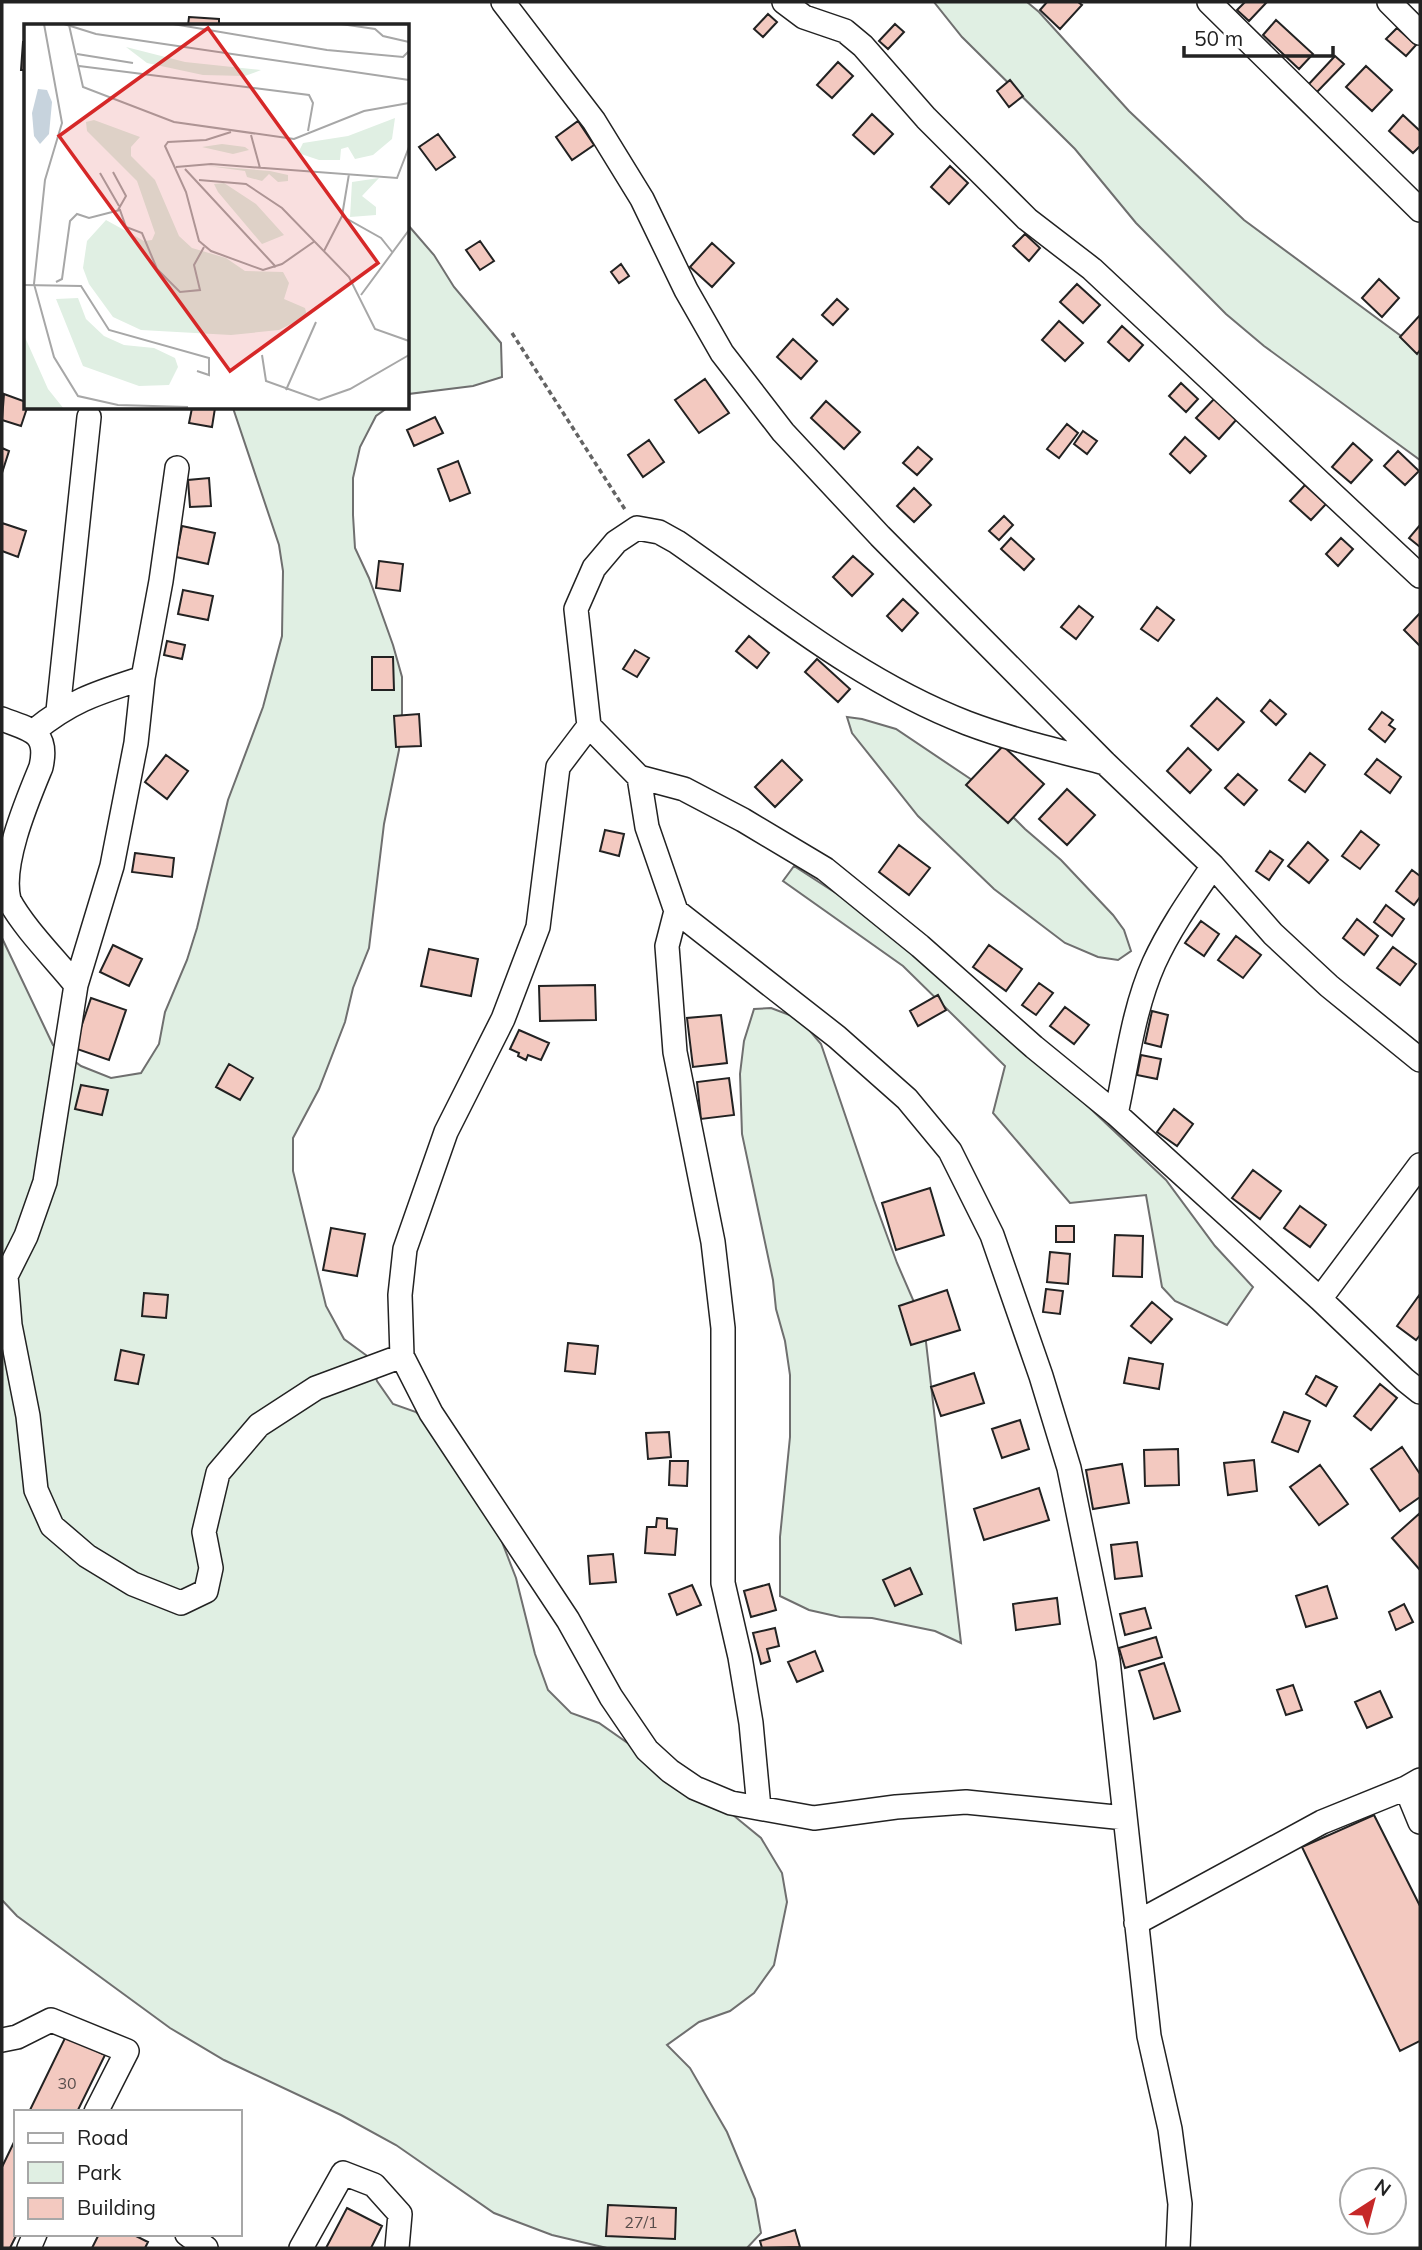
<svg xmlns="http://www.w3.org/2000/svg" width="1422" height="2250" font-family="Mulish,sans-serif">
<rect width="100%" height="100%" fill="#fff"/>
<path fill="#e0efe3" stroke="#6f6f6f" stroke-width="2" d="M934,2H1027L1039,12L1129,111L1244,220L1420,350V460L1264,346L1226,314L1136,223L1075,149L962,37Z
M408,225L434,255L454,287L501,343L502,377L473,386L408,394Z
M233,408H387L376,416L360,447L353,478V515L355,548L369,578L393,645L402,677V713L399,750L384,824L369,948L353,988L345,1022L319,1089L293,1138V1171L326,1306L344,1339L370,1358L377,1381L393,1404L416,1412L437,1434L495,1524L516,1578L535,1654L548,1690L571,1713L599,1723L629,1744L652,1770L696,1800L733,1815L761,1838L782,1873L787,1902L774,1965L754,1993L730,2011L699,2022L667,2045L690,2068L727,2132L755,2199L761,2233L747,2248H607L552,2235L494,2213L396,2145L341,2115L224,2060L170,2028L17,1916L2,1900V938L53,1045L81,1066L111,1078L141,1073L159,1044L165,1012L187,960L197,928L228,800L263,707L282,636L283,571L279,545Z
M847,717L862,719L896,729L984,788L1025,829L1061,860L1113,915L1124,930L1131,951L1118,960L1098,957L1065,943L994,889L918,816L852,733Z
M794,866L862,910L1077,1096L1166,1180L1215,1246L1253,1287L1227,1325L1175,1301L1162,1287L1146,1195L1070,1203L993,1113L1005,1066L903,966L783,881Z
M771,1008L800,1019L821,1044L874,1200L897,1263L924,1325L961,1643L935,1631L872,1618L840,1617L809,1610L780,1596V1537L790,1437V1375L785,1341L776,1309L773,1280L742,1134L740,1074L744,1041L754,1009Z"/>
<path fill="#f3c9c0" stroke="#222" stroke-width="2" d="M1047,2H1078L1082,5L1060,29L1040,10Z
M1245,2H1264L1266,3L1249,21L1237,10Z
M768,14L777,22L763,37L754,29Z
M189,17L219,19V26H188Z
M1276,20L1313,54L1299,69L1263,35Z
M895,24L904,32L888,49L879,41Z
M1397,28L1416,45L1406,56L1386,39Z
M23,42H26V70H21Z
M1335,56L1344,64L1316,93L1308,85Z
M838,62L853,76L832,98L817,85Z
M1366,66L1392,90L1372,111L1346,87Z
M1010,80L1023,96L1009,107L997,91Z
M872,114L893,134L874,154L853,135Z
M1403,115L1420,131V146L1413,153L1389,131Z
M578,121L594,145L572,160L556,137Z
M438,134L455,157L436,170L419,147Z
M950,166L968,183L949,204L931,187Z
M1025,234L1040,248L1029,261L1013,246Z
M480,241L494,261L480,270L466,250Z
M712,243L734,263L712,287L690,267Z
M621,264L629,276L619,283L611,272Z
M1379,279L1399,298L1382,317L1362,298Z
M1077,284L1100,305L1083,323L1060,302Z
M837,299L848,309L833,325L822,315Z
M1420,315V350L1417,354L1400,337Z
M1059,321L1083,343L1065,361L1042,340Z
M1122,326L1143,345L1129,361L1108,342Z
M793,339L817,361L801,379L777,357Z
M705,379L729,413L699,433L675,400Z
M1181,383L1198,399L1186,412L1169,396Z
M4,394L26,402L27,408L21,426L2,420Z
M1215,398L1237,419L1219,439L1196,418Z
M826,401L860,432L844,449L811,418Z
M192,408H215L212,427L189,423Z
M435,417L443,433L414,446L407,430Z
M1067,424L1078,433L1059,458L1047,449Z
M1083,431L1097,441L1087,454L1074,444Z
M1185,437L1206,456L1190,473L1170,454Z
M649,440L664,462L643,477L628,455Z
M1353,443L1372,460L1351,483L1332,467Z
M918,447L932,459L917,475L903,463Z
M2,448L9,451L2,473Z
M1398,451L1419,471L1405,485L1384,466Z
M458,461L470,493L450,501L438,469Z
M209,478L211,506L190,507L188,480Z
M1305,485L1326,504L1311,520L1290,501Z
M914,488L931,505L914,522L897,506Z
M1004,516L1013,525L999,540L989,531Z
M2,523L26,531L18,557L2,551Z
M1420,525V547L1409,538Z
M182,526L215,533L208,564L176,557Z
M1011,538L1034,559L1024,570L1001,549Z
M1341,538L1353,549L1338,566L1326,554Z
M853,556L873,574L852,596L833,577Z
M379,561L403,564L400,591L376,588Z
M183,590L213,596L208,620L178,614Z
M903,599L918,613L902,631L887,616Z
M1079,606L1093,617L1076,639L1061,627Z
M1157,607L1174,620L1158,641L1141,629Z
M1420,613V644L1419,645L1404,630Z
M749,636L769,653L757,668L736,651Z
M167,641L185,645L182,659L164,655Z
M635,650L649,658L637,677L623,669Z
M372,657H393L394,690H372Z
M817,659L850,689L838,702L805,672Z
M1217,698L1244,722L1218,750L1191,726Z
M1270,700L1286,714L1276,725L1261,711Z
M1382,712L1393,720L1389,725L1395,729L1385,742L1369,729Z
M419,714L421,746L396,747L394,716Z
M1003,746L1044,784L1008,823L966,785Z
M1188,748L1211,770L1190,793L1167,771Z
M1310,753L1325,765L1305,792L1289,780Z
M166,755L188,771L167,799L145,782Z
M1377,759L1401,777L1390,793L1365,774Z
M782,760L802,780L775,807L755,787Z
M1238,774L1257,790L1244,805L1225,788Z
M1067,789L1095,815L1067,845L1039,819Z
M605,830L624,834L619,856L600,851Z
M1361,831L1379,845L1360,869L1342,856Z
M1308,842L1328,860L1309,883L1288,866Z
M899,845L930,868L909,895L879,872Z
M1270,851L1283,860L1269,880L1256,871Z
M135,853L174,858L172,877L132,872Z
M1412,870L1420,876V897L1414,905L1396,891Z
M1386,905L1404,919L1392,936L1374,922Z
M1357,919L1378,936L1364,955L1343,938Z
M1201,921L1219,934L1204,956L1185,943Z
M1236,936L1261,955L1243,978L1218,960Z
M113,945L142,959L129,986L100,972Z
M989,945L1022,969L1006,991L973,967Z
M1393,947L1416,964L1400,985L1377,968Z
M429,949L478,959L471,996L421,986Z
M1039,983L1053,993L1036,1015L1022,1005Z
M595,985L596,1020L540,1021L539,986Z
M938,995L946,1010L918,1026L910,1011Z
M91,998L126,1010L109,1060L74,1048Z
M1065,1007L1089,1025L1074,1044L1050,1026Z
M1152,1011L1168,1015L1161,1047L1145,1043Z
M721,1015L727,1063L693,1067L687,1018Z
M519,1030L549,1043L541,1060L528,1055L526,1060L518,1056L519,1053L510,1049Z
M1141,1055L1161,1059L1157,1079L1137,1075Z
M229,1064L253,1078L240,1100L216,1087Z
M729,1078L734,1115L701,1119L697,1082Z
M81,1085L108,1090L102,1115L75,1109Z
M1174,1109L1193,1124L1177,1146L1157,1132Z
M1253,1170L1281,1191L1260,1219L1232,1198Z
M930,1188L944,1235L896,1250L882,1203Z
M1300,1206L1326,1225L1310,1247L1284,1228Z
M1056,1226H1074V1242H1056Z
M331,1228L365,1234L357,1276L323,1270Z
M1115,1235L1143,1236L1142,1277L1113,1276Z
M1050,1252L1070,1254L1068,1284L1047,1282Z
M1046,1289L1063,1291L1060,1314L1043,1312Z
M947,1290L960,1330L911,1345L899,1306Z
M144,1293L168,1295L166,1318L142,1316Z
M1420,1294V1335L1416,1340L1397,1326Z
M1152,1302L1172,1319L1151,1343L1131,1326Z
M568,1343L598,1346L595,1374L565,1371Z
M121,1350L144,1355L138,1384L115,1380Z
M1129,1358L1163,1364L1159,1389L1124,1383Z
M974,1373L984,1403L941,1416L931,1387Z
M1316,1376L1337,1387L1326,1406L1306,1394Z
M1380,1384L1397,1398L1371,1430L1354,1416Z
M1284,1412L1310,1421L1298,1452L1272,1442Z
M1020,1420L1029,1449L1002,1458L992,1429Z
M669,1432L671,1457L648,1459L646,1433Z
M1402,1447L1420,1474V1497L1400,1511L1371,1469Z
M1178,1449L1179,1485L1145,1486L1144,1450Z
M1254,1460L1257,1491L1228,1495L1224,1463Z
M670,1461H688L687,1486L669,1485Z
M1122,1464L1129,1503L1093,1509L1086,1470Z
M1320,1465L1348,1504L1319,1525L1290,1487Z
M1039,1488L1049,1520L984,1540L974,1509Z
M1420,1513V1570L1392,1538Z
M657,1518L667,1519V1528L677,1529L675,1555L645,1553L647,1527H656Z
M1137,1542L1142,1576L1115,1579L1111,1545Z
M613,1554L616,1582L590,1584L588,1556Z
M910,1568L922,1594L895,1606L883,1580Z
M769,1584L776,1610L751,1617L744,1591Z
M692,1585L701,1605L677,1615L669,1594Z
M1327,1586L1337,1618L1306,1627L1296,1596Z
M1057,1598L1060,1624L1016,1630L1013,1604Z
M1404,1604L1413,1622L1396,1630L1389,1612Z
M1145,1608L1151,1628L1125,1635L1120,1614Z
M775,1628L779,1646L767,1649L770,1661L761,1664L753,1633Z
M1156,1637L1162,1657L1125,1668L1119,1648Z
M815,1651L823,1671L797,1682L788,1662Z
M1164,1663L1180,1711L1154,1719L1139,1671Z
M1293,1685L1302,1710L1286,1715L1277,1690Z
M1380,1691L1392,1717L1367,1728L1355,1702Z
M1374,1815L1420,1906V2041L1400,2051L1302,1847Z
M66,2036L105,2055L77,2112H29Z
M16,2138L17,2234L10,2248H2V2167Z
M608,2205L676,2208L675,2239L606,2236Z
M347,2208L382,2226L371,2248H326Z
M795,2230L800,2247L762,2248L760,2241Z
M99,2234H132L148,2242L145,2248H92Z"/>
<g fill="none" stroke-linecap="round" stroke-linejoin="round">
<g stroke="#222" stroke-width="26">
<path id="minor" d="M503,2L594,121L642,199L686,290L722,353L783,432L880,536L1105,763L1213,866L1273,934L1329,986L1420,1060
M784,2L804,17L845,31L863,46L926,118L1027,219L1092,269L1420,576
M1209,2L1420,210
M1389,2L1420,33
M58,711L89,417
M2,719C30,730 49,731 41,767C27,801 0,864 9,900C23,927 56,960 76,985L45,1182L26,1236L6,1276L10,1325L28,1416L36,1490L52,1526L87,1556L133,1584L181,1603L206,1591L211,1568L204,1532L218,1473L259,1425L316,1388L402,1356
M589,726L639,777L684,789L743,820L825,869L920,946L1034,1047L1116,1114L1320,1299L1405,1380L1420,1392
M34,731C72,700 97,693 143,678L161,581L177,468
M1105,763C1059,751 1012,740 967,723C860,682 769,606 677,542L659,532L637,528L616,542L594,568L576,609L589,726L558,767L538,927L503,1019L446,1132L405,1249L400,1295L402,1356L431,1413L568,1620L611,1697L647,1750L670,1771L695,1788L731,1803L814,1818L896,1807L966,1802L1125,1818
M639,777L647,827L676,911L667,946L675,1052L713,1242L723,1328V1583L740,1657L751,1723L759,1808
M676,911L837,1037L907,1099L950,1151L992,1235L1041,1376L1069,1468L1108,1660L1149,2036L1170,2129L1180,2204L1178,2248
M76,985L112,866L136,743L143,678
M1116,1114C1127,1064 1133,1010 1154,963C1170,928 1192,897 1213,866
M1320,1299L1420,1165
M1420,1780L1406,1788L1420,1822
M1136,1923L1322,1822L1406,1788
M2,2040L17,2037L51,2020L127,2051L96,2112
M187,2234L206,2248
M29,2248L35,2234
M301,2248L343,2173L374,2185L400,2214L397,2248"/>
</g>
<path stroke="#646464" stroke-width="3.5" stroke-dasharray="5 3.5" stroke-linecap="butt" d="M512,333L626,511"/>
<use href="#minor" stroke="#fff" stroke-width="23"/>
</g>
<g text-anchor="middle" stroke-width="5" stroke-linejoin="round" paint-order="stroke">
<g font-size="16" fill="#564c4a">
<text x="67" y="2089">30</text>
<text x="641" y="2228">27/1</text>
</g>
</g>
<g transform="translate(24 24)">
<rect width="385" height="385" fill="#fff"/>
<path d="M102,23L161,38L237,46L221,52L179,51L123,39ZM371,94L368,115L349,131L331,135L324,123L317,125L316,136H295L274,129L279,119L324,112ZM70,96L116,113L107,123V132L131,156L155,212L168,224L202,234L221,247L259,248L265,259L260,275L281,284L283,292L255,306L207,311L117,306L89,293L65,260L59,244L63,217L82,196L120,217L128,216L131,209L113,157L63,107L62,98ZM198,120L221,123L225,126L209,130L178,123ZM184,142L246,147L264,151V157L254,158L245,150L238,157L223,153L221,147ZM355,154L338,172L352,183V191L326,193L328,158ZM200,159L232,180L260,211L238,220L194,168L190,160ZM54,274L62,295L80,312L100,321L130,324L151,334L154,343L145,361L115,362L59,342L32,275ZM0,311L24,365L40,385H0Z" fill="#e0efe3"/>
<path d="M14,65L23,66L28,78L25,110L16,120L10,112L8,89Z" fill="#c7d3dd"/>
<path fill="none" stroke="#a7a7a7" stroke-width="2" d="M20,0L38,99L21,156L10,260L30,333L54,372L94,381L164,383M40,0L72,10L385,56M149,0L303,26L379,33L385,27M317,0L351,5L359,12L385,18M45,1L59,63L150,98L270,115L340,87L385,79M53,30L109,39M55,42L285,71L289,79L284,107M207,108L182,116L144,118L141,122L162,168L175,217L187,227L239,246L258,240L291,217M227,111L236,144M152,143L187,140L373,154L385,123M161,145L252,243M89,148L102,172L94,186M76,149L95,182M325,150L318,192L357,214L369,229M175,156L222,160L258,184L325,253L351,305L385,317M300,227L318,192M32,258L38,255L46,197L53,190L65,194L96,186L102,203L118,209L133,245L156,268L176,266L170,241L180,223M0,261L57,262L85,306L185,334V351L173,347M337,271L385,206M238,331L242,357L295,376L326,365L385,331M262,366L292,298"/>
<path fill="#d62828" fill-opacity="0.15" stroke="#d62828" stroke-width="3.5" d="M184,4L354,239L206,347L35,112Z"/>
<rect width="385" height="385" fill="none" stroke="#222" stroke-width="3.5"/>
</g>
<rect width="1422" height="2250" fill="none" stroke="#222222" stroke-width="7"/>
<rect x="14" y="2110" width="228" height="126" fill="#ffffff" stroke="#a7a7a7" stroke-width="2"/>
<rect x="28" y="2133" width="35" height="10" fill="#ffffff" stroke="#a7a7a7" stroke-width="2"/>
<text x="77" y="2145" font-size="21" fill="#222222">Road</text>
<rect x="28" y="2162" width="35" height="21" fill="#e0efe3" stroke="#a7a7a7" stroke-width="2"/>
<text x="77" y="2180" font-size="21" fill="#222222">Park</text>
<rect x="28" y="2198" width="35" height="21" fill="#f3c9c0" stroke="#a7a7a7" stroke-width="2"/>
<text x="77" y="2215" font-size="21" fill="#222222">Building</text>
<g transform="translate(1373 2201) rotate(36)"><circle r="33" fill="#ffffff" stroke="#a7a7a7" stroke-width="2"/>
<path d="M0-5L12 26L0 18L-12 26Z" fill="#c62828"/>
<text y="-10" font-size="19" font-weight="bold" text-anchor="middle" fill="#222222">N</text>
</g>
<path d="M1184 46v10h149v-10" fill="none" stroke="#222222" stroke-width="3.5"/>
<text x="1194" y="46" font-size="21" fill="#222222" stroke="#ffffff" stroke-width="5" paint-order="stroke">50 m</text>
</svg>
